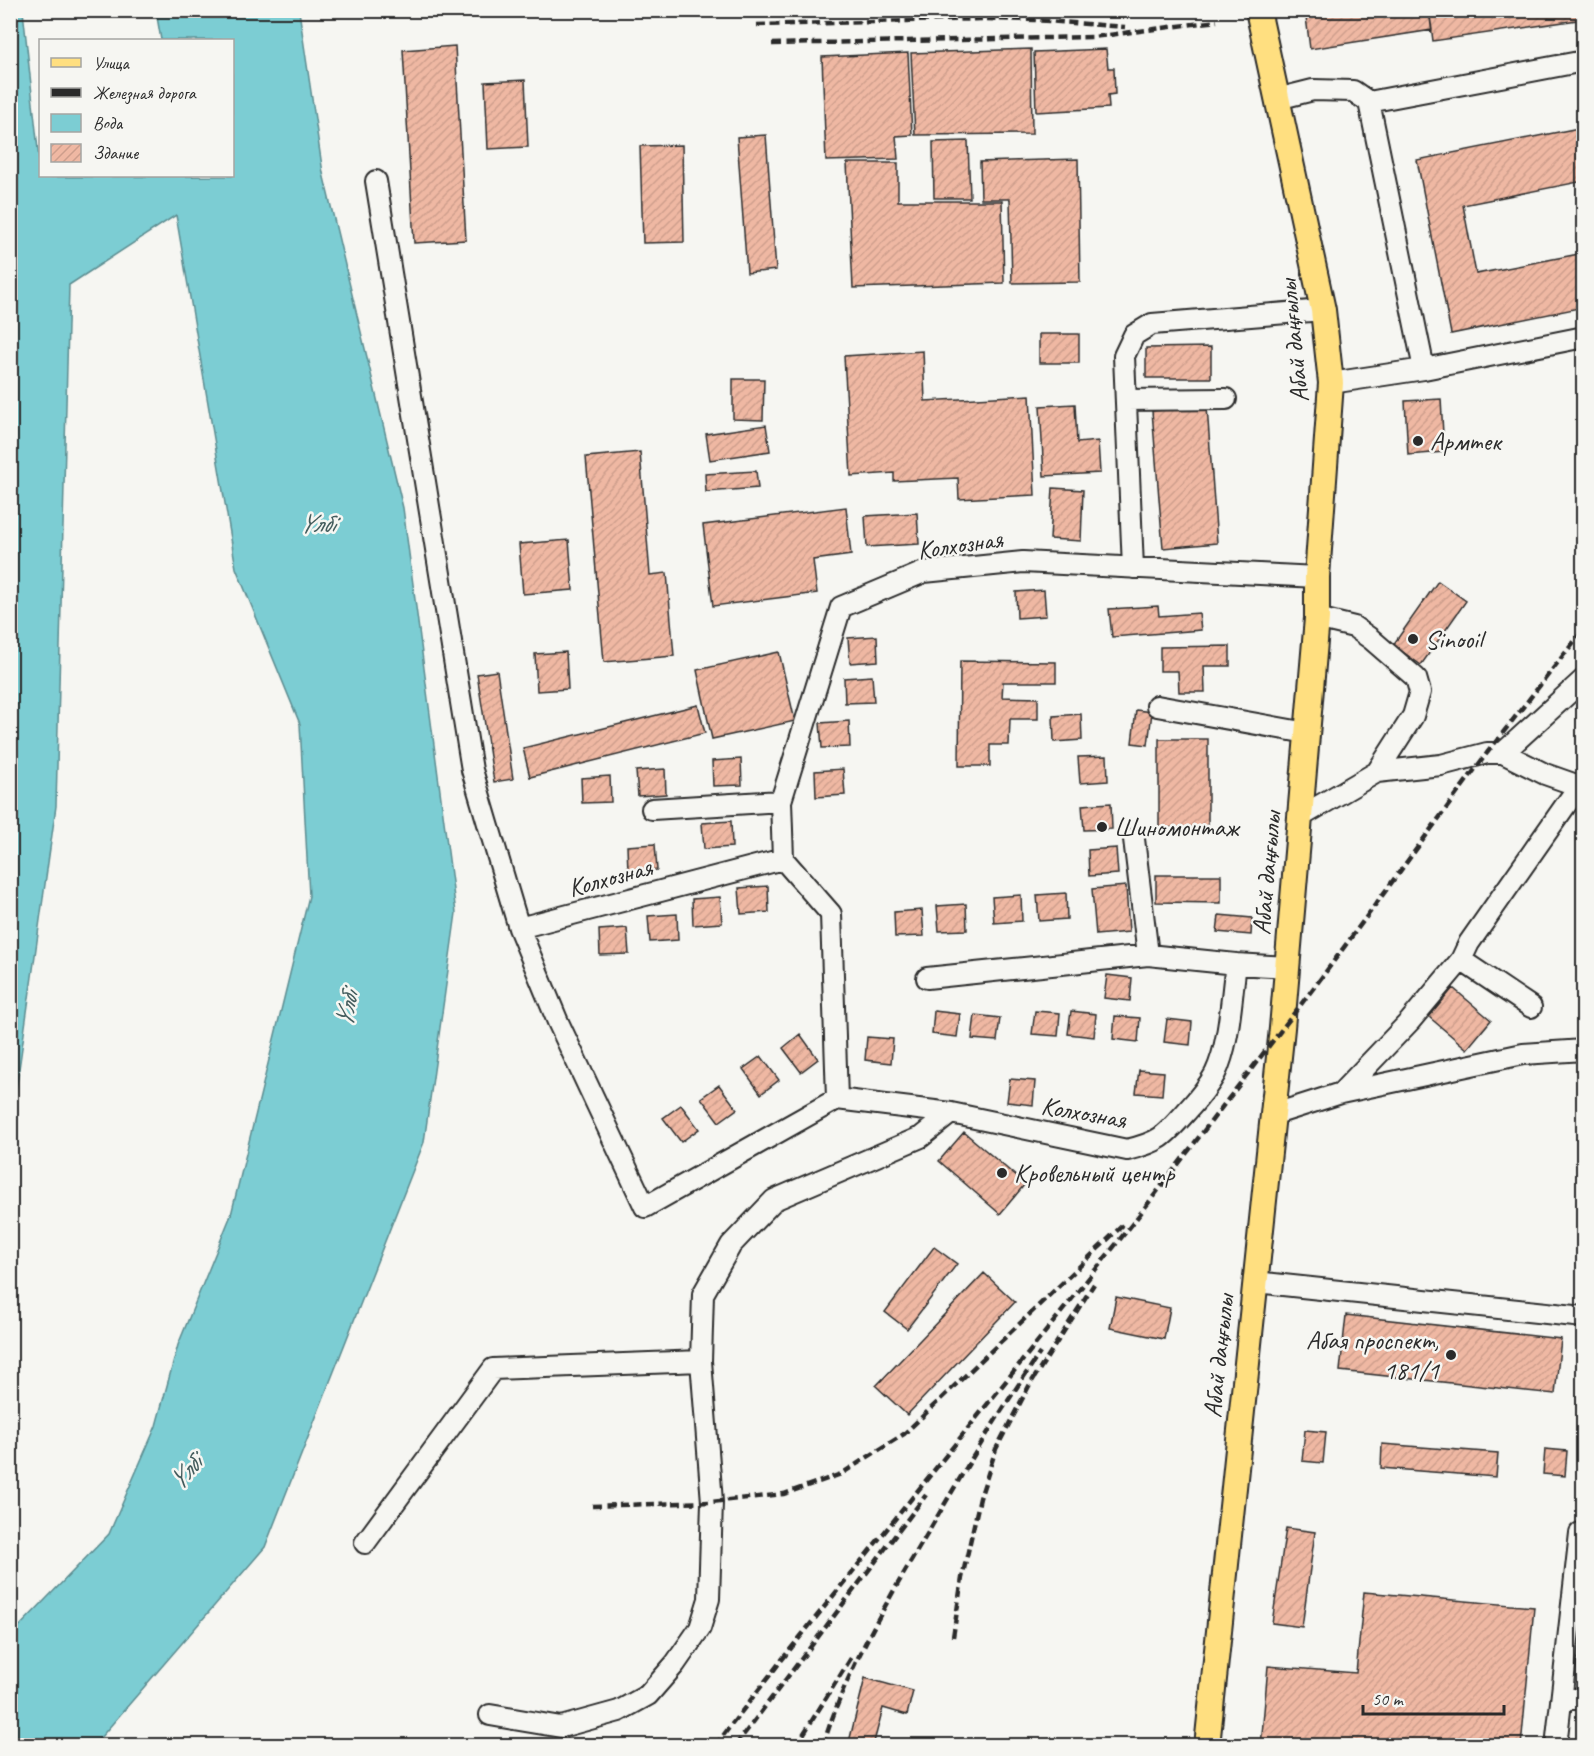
<svg xmlns="http://www.w3.org/2000/svg" width="1594" height="1756" font-family="Caveat,sans-serif">
<defs>
<pattern id="building-hatch" width="6" height="6" patternUnits="userSpaceOnUse" patternTransform="scale(1.5)"><rect width="6" height="6" fill="#efb8a3"/><path d="M-1 1l2-2M0 6l6-6M5 7l2-2" fill="none" stroke="#cd9e8c"/></pattern>
</defs>
<rect width="100%" height="100%" fill="#f6f6f2"/>
<filter id="ink" filterUnits="userSpaceOnUse"><feTurbulence type="fractalNoise" baseFrequency=".0167" numOctaves="2"/><feDisplacementMap in="SourceGraphic" scale="12" xChannelSelector="R" yChannelSelector="G"/><feConvolveMatrix kernelMatrix="1 2 1 2 8 2 1 2 1" color-interpolation-filters="sRGB"/></filter>
<g filter="url(#ink)">
<path fill="#7ccdd3" stroke="#5c8c90" stroke-width="1.5" d="M11,10L23,11L41,177L232,176V40H161L156,11H299L323,173L403,508L456,913L424,1142L265,1547L94,1745H11V1635L109,1534L156,1426L178,1345L231,1215L309,896L300,724L236,568L176,215L69,285L56,806L11,1126Z"/>
<path fill="url(#building-hatch)" stroke="#2b2b2b" stroke-width="1.5" d="M1350,10H1429L1432,30L1310,49L1306,17Z
M1429,10H1584V19L1433,41Z
M455,46L466,240L414,243L403,50Z
M1031,49L1032,134L915,135L911,53Z
M1106,49L1108,68H1114L1115,94L1108,95L1109,108L1036,112L1034,52Z
M908,53L912,135L896,136L898,159L826,161L822,57Z
M525,80L528,147L488,149L485,82Z
M1584,127V181L1463,205L1476,274L1584,253V307L1451,334L1417,160Z
M766,135L776,270L747,273L737,137Z
M968,141L970,198H934L933,142Z
M682,145L684,242L643,243L640,146Z
M1078,159L1080,282L1012,283L1010,199H981L980,162Z
M847,163H898V201H1002L1004,283L853,288Z
M1039,334H1079V363H1039Z
M1211,347V378H1146V348Z
M923,351L925,401L1030,395L1035,495L959,499L958,478L894,481V473L851,476L844,356Z
M733,379H764L763,420L733,419Z
M1441,399L1444,452L1408,455L1405,401Z
M1075,404L1077,443L1098,441L1100,473L1044,476L1040,406Z
M1207,407L1217,543L1163,548L1152,411Z
M766,425L770,451L710,460L706,434Z
M640,452L650,575L667,573L674,656L604,662L586,457Z
M756,471L758,488L706,492L705,474Z
M1053,488L1083,490L1081,541L1050,539Z
M846,507L851,555L813,560L817,593L713,606L703,525Z
M917,513L919,544L867,547L865,516Z
M569,540L573,590L523,594L519,544Z
M1438,581L1466,601L1421,665L1393,645Z
M1044,590L1046,616L1017,618L1016,592Z
M1158,606L1159,616L1199,613L1201,630L1112,637L1109,609Z
M877,636L878,661L850,663L848,638Z
M1230,646V666H1204L1205,692H1179L1178,671H1160V647Z
M566,652L568,689L537,691L535,654Z
M779,652L795,721L712,739L697,670Z
M960,661L1056,662V682H1003L1002,697L1038,698V719H1010L1009,745H990V766H959Z
M497,671L513,779L494,782L477,674Z
M872,676L874,702L845,703L844,678Z
M698,705L705,733L530,777L523,748Z
M1136,710L1152,712L1148,745L1132,743Z
M1081,714L1082,740L1054,742L1053,716Z
M849,721L850,747L822,748L820,723Z
M1159,739H1208V827L1159,828Z
M1107,756L1108,781L1080,783L1078,757Z
M741,759L742,785L713,786L712,761Z
M665,769L666,794L638,796L636,771Z
M843,769L845,795L816,797L815,771Z
M610,776L611,802L582,803L581,778Z
M1111,803L1112,829L1084,830L1082,805Z
M731,821L732,847L704,849L702,823Z
M655,844L657,870L628,871L627,846Z
M1116,848L1118,874L1089,876L1088,850Z
M1156,875H1221V903L1156,902Z
M768,886L769,912L741,914L739,888Z
M1126,886L1129,932L1096,935L1092,889Z
M1066,893L1067,919L1039,921L1037,895Z
M1021,895L1022,921L994,923L992,897Z
M720,897L722,923L693,925L692,899Z
M966,904L967,930L939,931L937,906Z
M922,910L924,936L895,937L894,912Z
M677,914L678,940L650,942L648,916Z
M1219,915L1252,918L1251,935L1217,932Z
M627,928L629,954L600,955L599,930Z
M1107,975L1132,978L1130,1001L1104,998Z
M1453,988L1491,1020L1467,1049L1429,1017Z
M934,1011L960,1014L957,1037L932,1034Z
M1035,1011L1060,1013L1058,1036L1032,1034Z
M1071,1011L1096,1014L1094,1037L1068,1034Z
M975,1015L1000,1018L997,1041L972,1039Z
M1115,1016L1140,1018L1138,1042L1113,1039Z
M1167,1019L1192,1022L1190,1045L1164,1042Z
M800,1034L818,1059L801,1072L783,1048Z
M867,1037L893,1039L891,1063L865,1060Z
M761,1056L779,1080L761,1094L743,1069Z
M1139,1070L1164,1072L1162,1095L1136,1093Z
M1010,1079L1035,1081L1033,1105L1007,1102Z
M719,1085L737,1109L719,1122L701,1098Z
M681,1105L699,1129L681,1142L663,1118Z
M964,1132L1025,1184L1000,1214L939,1161Z
M934,1247L957,1264L907,1329L885,1312Z
M984,1273L1015,1302L907,1415L876,1386Z
M1116,1297L1170,1308L1164,1339L1110,1328Z
M1346,1315L1561,1339L1555,1394L1340,1371Z
M1305,1430L1326,1432L1323,1463L1302,1461Z
M1382,1444L1498,1453L1496,1477L1381,1468Z
M1545,1449L1567,1451L1565,1476L1543,1474Z
M1286,1528L1315,1532L1302,1627L1272,1623Z
M1364,1592L1534,1607L1521,1746H1261L1268,1666L1356,1673Z
M865,1678L913,1691L907,1715L883,1708L873,1746H848Z"/>
<g fill="none" stroke-linecap="round" stroke-linejoin="round">
<g stroke="#2b2b2b" stroke-width="24">
<path id="minor" d="M1277,99L1313,90L1353,91L1369,102
M376,181L472,770L519,928L558,1022L645,1207L837,1099L951,1113L1127,1150C1160,1142 1164,1137 1187,1111C1197,1100 1208,1087 1215,1074C1230,1043 1231,998 1236,964
M1424,369L1584,337
M1331,383L1424,369L1369,102L1584,61
M1126,400L1226,399
M1133,568L1124,356L1134,335L1152,324L1323,310
M1157,706L1307,733
M1503,753L1584,679
M1377,772L1441,765L1487,753H1503L1545,774L1579,786
M652,809L781,801
M1300,817L1377,772L1413,716L1420,692L1416,678L1371,639L1354,627L1317,618
M1134,839L1148,955
M519,928L783,859
M1461,960L1531,1007
M927,978L1148,955L1236,964L1287,967
M1341,1093L1523,1054L1584,1050
M837,1099L831,914L783,859L781,801L841,607L924,572L1023,562L1317,577
M1272,1115L1341,1093L1410,1021L1461,960L1469,943L1579,786H1584
M1255,1282L1584,1317
M365,1543L493,1369L701,1361L703,1294L731,1245L774,1200L921,1137L951,1113
M1562,1697L1584,1700
M490,1715L561,1727L619,1711L648,1695L675,1664L700,1628L709,1599L712,1502L701,1361
M1556,1746L1580,1533"/>
</g>
<g stroke="#2b2b2b" stroke-width="28">
<path id="major" d="M1207,1746L1282,1028L1317,618V577L1331,383L1323,310L1258,10"/>
</g>
<use href="#minor" stroke="#f6f6f2" stroke-width="20"/>
<use href="#major" stroke="#ffdf80" stroke-width="24"/>
<path stroke="#2b2b2b" stroke-width="4.5" stroke-dasharray="9 4.5" stroke-linecap="butt" d="M757,25L983,19L1035,20L1125,27
M772,44L1093,37L1217,21
M592,1506L712,1502L784,1494L841,1474L904,1434L1125,1223
M953,1637L962,1578L980,1498L996,1449L1029,1386L1094,1284
M715,1746L784,1657L1133,1223L1325,973L1487,753L1584,629
M735,1746L926,1495
M796,1746L853,1655
M823,1746C846,1670 886,1603 926,1536C962,1474 999,1412 1040,1353"/>
</g>
</g>
<g fill="#2b2b2b" stroke="#f6f6f2" stroke-width="2">
<circle cx="1418" cy="441" r="6"/>
<circle cx="1413" cy="639" r="6"/>
<circle cx="1102" cy="827" r="6"/>
<circle cx="1002" cy="1173" r="6"/>
<circle cx="1451" cy="1355" r="6"/>
</g>
<g text-anchor="middle" stroke-width="5" stroke-linejoin="round" paint-order="stroke">
<g font-size="26" fill="#2b2b2b" stroke="#f6f6f2">
<text transform="translate(1293 341) rotate(-96)" y="9">Абай даңғылы</text>
<text transform="translate(960 544) rotate(-8)" y="9">Колхозная</text>
<text transform="translate(1266 873) rotate(-85)" y="9">Абай даңғылы</text>
<text transform="translate(610 877) rotate(-15)" y="9">Колхозная</text>
<text transform="translate(1084 1112) rotate(10)" y="9">Колхозная</text>
<text transform="translate(1218 1356) rotate(-84)" y="9">Абай даңғылы</text>
</g>
<g font-size="26" fill="#2b2b2b" stroke="#f6f6f2" text-anchor="start">
<text x="1430" y="450">Армтек</text>
<text x="1425" y="648">Sinooil</text>
<text x="1114" y="836">Шиномонтаж</text>
<text x="1014" y="1182">Кровельный центр</text>
<text x="1439" y="1349" text-anchor="end">Абая проспект,<tspan x="1439" dy="30">181/1</tspan></text>
</g>
<g font-size="27" font-style="italic" fill="#435c5d" stroke="#f6f6f2">
<text x="317" y="532">Үлбі</text>
<text transform="translate(346 1009) rotate(-79)" y="9">Үлбі</text>
<text transform="translate(185 1472) rotate(-48)" y="9">Үлбі</text>
</g>
</g>
<rect width="1594" height="1756" fill="none" stroke="#f6f6f2" stroke-width="36"/>
<rect x="18" y="18" width="1558" height="1720" fill="none" stroke="#2b2b2b" stroke-width="2" filter="url(#ink)"/>
<rect x="39" y="39" width="195" height="138" fill="#f6f6f2" stroke="#a5a5a2" stroke-width="1.5"/>
<rect x="51" y="58" width="30" height="9" fill="#ffdf80" stroke="#a5a5a2" stroke-width="1.5"/>
<text x="93" y="69" font-size="18" fill="#2b2b2b">Улица</text>
<rect x="51" y="88" width="30" height="9" fill="#2b2b2b" stroke="#a5a5a2" stroke-width="1.5"/>
<text x="93" y="99" font-size="18" fill="#2b2b2b">Железная дорога</text>
<rect x="51" y="114" width="30" height="18" fill="#7ccdd3" stroke="#a5a5a2" stroke-width="1.5"/>
<text x="93" y="129" font-size="18" fill="#2b2b2b">Вода</text>
<rect x="51" y="144" width="30" height="18" fill="url(#building-hatch)" stroke="#a5a5a2" stroke-width="1.5"/>
<text x="93" y="159" font-size="18" fill="#2b2b2b">Здание</text>
<path d="M1363 1705v9h141v-9" fill="none" stroke="#2b2b2b" stroke-width="3"/>
<text x="1372" y="1705" font-size="18" fill="#2b2b2b" stroke="#f6f6f2" stroke-width="4.5" paint-order="stroke">50 m</text>
</svg>
